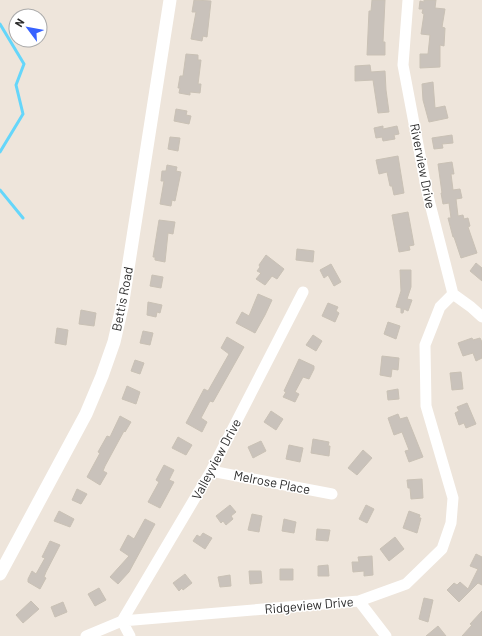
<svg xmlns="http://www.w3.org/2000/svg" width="482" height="636" font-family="Barlow,sans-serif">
<rect width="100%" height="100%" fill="#eee5db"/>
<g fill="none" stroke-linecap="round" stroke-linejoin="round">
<path stroke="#65d6fa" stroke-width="3" d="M0,24L24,64L16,85L23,114L0,152
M0,190L23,218"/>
</g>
<path fill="#c9c2bb" stroke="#c9c1b5" d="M194,0L211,1L207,37L203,36L202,41L191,39L196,12H192Z
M372,0H385L383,42H385V55H367L369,11H371Z
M424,0H436L435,8L445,9L442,27L445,28L444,46L440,45V67L420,68V54H428L430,35L421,34L424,14L422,13L423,9H419L420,1L424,2Z
M186,54L198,55V60H201L198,84H201L200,93L190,92V95L179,93L180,88H178L180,76H183Z
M370,65L371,72L385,71L386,90L389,112L378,113L373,80L355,81V66Z
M433,82L435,108L445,106L448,118L429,122L423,100L422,84Z
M176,109L187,111L186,115L191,116L189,124L174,121Z
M383,126V129L397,126L399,134L394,135L395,139L383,141L382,137L376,138L374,128Z
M452,135L453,143L442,144L443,148L434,149L432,138Z
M170,137L180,138L178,151L168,149Z
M398,156L404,193L394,195L392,186H390L387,172L379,174L376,160Z
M452,162L454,174H451L453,190L460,189L462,198L456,199L458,216L463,215L464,219L468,218L470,226L468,227L477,253L461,258L454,237H453L448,218H451L449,203L443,204L441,193H442L438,164Z
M167,165L177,167L176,171L181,172L175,201L172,200L171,206L160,204L164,181H161L162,171H166Z
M408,212L414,245L409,246L410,250L399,252L392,215Z
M159,220L175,222L173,234L168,233L165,262L155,260V257H153Z
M297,249L314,251L313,262L296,260Z
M266,255L284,269L277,279L272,276L265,285L256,279L261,273L257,271L260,267L259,265Z
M476,263L482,268V281L470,271Z
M331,264L341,282L334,286L328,275L324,278L320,270Z
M400,270H411V287L407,299L412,300L408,311L404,309L403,313H401V308L396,307L401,291Z
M152,275L163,277L161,288L150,286Z
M258,294L272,300L265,315L255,333L236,323L242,312L249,316Z
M148,302L162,305L160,313L157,312L156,317L147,315Z
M328,303L338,307L336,311L339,313L335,322L322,316Z
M81,310L96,313L94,326L79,324Z
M388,322L400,326L396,339L384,334Z
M57,328L68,330L66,345L55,343Z
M143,331L153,333L150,345L140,343Z
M313,335L322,341L316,351L306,345Z
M227,337L244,347L213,402L210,401L201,418L207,422L202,432L186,423L204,389L208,391L229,354L221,348Z
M472,338L473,340L480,338L482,342V358L476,361L473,353L463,356L458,343Z
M382,356L399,358L398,370L392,369L391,377L380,375Z
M299,359L314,366V369L309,379L303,377L295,392L299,394L295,402L283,397L286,392L284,391Z
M135,360L144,363L140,374L131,371Z
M461,372L463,389L452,390L450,373Z
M127,386L140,392L136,404L122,399Z
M398,389L399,399L388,400L387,391Z
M467,403L476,424L466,428L464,423L459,425L455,413L459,411L457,407Z
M271,411L283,419L276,430L264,422Z
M398,414L400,419L407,417L423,457L409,462L405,451L409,450L402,432L394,435L388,418Z
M120,416L131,422L125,432L124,431L105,466L103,471L107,473L100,485L87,477L100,453L98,452L107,436L110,437Z
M178,437L192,445L186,455L172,448Z
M313,439L329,442L328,446H330L329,456L311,453Z
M261,441L266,451L253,458L248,447Z
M289,445L303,448L300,462L286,459Z
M363,450L372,458L357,475L348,468Z
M164,465L174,470L169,480L174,482L160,508L148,502L159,482L156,480Z
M422,479L423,498L411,499L410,488H408L407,480Z
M77,489L87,494L81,504L72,500Z
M230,505L236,512L231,516L233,519L226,525L223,521L221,523L216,516Z
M366,505L374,509L367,523L359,519Z
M59,511L74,519L70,527L54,521Z
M409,511L420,515L419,518H421L417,533L403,528Z
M252,514L262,516L259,532L248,530Z
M145,519L155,524L129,572L118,584L110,577L129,556L120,550L128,535L134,539Z
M284,519L296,522L294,533L282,531Z
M317,529L330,530L328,541L316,540Z
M203,533L212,538L205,549L193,541L197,535L200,537Z
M395,537L404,549L389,561L380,549Z
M50,541L60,545L46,572L44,577L46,578L40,589L28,582V579L32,571L36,574L45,558L42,557Z
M476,554L482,557V585L478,583L459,602L447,590L454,583L457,585L460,582L468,589L478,569L470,566Z
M372,556L373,575L364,576V571L353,572L352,562H359L358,557Z
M328,565L329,576H318V566Z
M280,569H293V580H280Z
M249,571H261L262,583L250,584Z
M185,574L192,583L183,590L182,588L179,591L173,583Z
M230,575L231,586L220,587L218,577Z
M99,588L106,600L95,606L88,594Z
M424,598L433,600L428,622L419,619Z
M31,601L39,609L23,623L16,615Z
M63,602L67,612L55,617L51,607Z
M482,611V636H462L472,625L470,624Z
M438,626L446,636H426Z"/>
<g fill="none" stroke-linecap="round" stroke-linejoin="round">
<path stroke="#fff" stroke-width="11" d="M408,0L403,65L427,192L453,294L471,307L482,317
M211,471L332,494
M359,601L386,636
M86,636L122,621L359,601L406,584L442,549L451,523L453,498L426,406L425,345L440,307L453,294
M130,636L122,621L211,471L303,292"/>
<path stroke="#fff" stroke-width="13" d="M0,574L86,414L102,376L114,342L122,307L170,0"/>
</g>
<g text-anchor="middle" stroke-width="3" stroke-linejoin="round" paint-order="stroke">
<g font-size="13" fill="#2b2b2b" stroke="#fff">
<text transform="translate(423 166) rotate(79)" y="5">Riverview Drive</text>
<text transform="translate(122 299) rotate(-79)" y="5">Bettis Road</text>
<text transform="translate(216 459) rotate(-62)" y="5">Valleyview Drive</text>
<text transform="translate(272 482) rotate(11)" y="5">Melrose Place</text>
<text transform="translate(309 605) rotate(-5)" y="5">Ridgeview Drive</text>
</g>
</g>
<g transform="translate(28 28) rotate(302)"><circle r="19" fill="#ffffff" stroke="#aaaaaa"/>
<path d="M0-3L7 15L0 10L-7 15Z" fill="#3762ff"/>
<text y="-6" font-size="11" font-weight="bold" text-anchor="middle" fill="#2b2b2b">N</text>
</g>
</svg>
